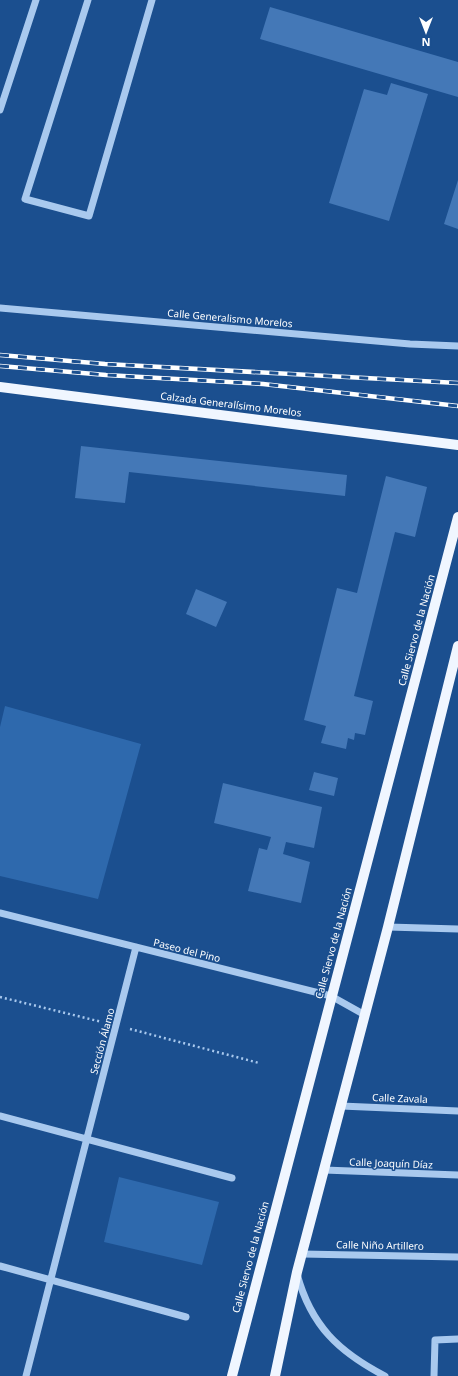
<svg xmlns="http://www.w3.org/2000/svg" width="458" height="1376" font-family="'Noto Sans',sans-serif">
<rect width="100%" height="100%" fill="#1b4f8f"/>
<path fill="#2e69ad" d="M5,706L141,744L98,899L0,876V727Z
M119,1177L219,1202L202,1265L104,1242Z"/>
<path fill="#4478b7" d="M270,7L458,62V97L260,39Z
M391,83L428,94L389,221L329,203L364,89L387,95Z
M458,180V229L444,224Z
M81,446L347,475L345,496L129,472L125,503L75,498Z
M386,476L427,487L415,537L395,532L354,696L373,701L365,735L355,733L354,740L348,738L346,749L321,743L326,726L304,720L337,588L357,593Z
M196,589L227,602L216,627L186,614Z
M314,772L338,778L334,796L309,790Z
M223,783L322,807L314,848L286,842L283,854L310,862L301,903L248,891L259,848L267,850L271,837L214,823Z"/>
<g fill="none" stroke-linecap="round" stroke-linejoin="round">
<path stroke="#a9c9ee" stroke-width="2.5" stroke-dasharray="2 3" stroke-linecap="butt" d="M0,997L102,1022
M130,1029L259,1063"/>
<path stroke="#a9c9ee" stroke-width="7" d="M88,0L25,199L89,216L152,0
M0,110L36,0
M0,308L410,344L458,346
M0,913L331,996L365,1015
M388,927L458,929
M341,1106L458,1111
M0,1116L232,1178
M324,1170L458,1175
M302,1254L458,1257
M0,1266L186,1317
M297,1274C311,1326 339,1352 385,1376
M26,1376L136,947
M434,1376L435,1340L458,1339"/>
<path stroke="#f0f6ff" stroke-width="10" d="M0,387L458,445
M232,1376L458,517
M275,1376L297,1272L388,927L458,646"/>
<g stroke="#fff" stroke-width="4.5">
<path id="rail" d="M0,355L105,364L458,383
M0,366L106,375L263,384L458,406"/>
</g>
<use href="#rail" stroke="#1b4f8f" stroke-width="3" stroke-dasharray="9" stroke-linecap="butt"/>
</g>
<g text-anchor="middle" stroke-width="3" stroke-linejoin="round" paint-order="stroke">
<g font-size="10" fill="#fff" stroke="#1b4f8f">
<text transform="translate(230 318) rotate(5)" y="4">Calle Generalismo Morelos</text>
<text transform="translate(231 404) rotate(7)" y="4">Calzada Generalísimo Morelos</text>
<text transform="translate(416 630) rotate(-75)" y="4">Calle Siervo de la Nación</text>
<text transform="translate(333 943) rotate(-75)" y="4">Calle Siervo de la Nación</text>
<text transform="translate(187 950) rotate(14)" y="4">Paseo del Pino</text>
<text transform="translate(102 1041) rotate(-75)" y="4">Sección Álamo</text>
<text transform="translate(400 1098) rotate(2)" y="4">Calle Zavala</text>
<text transform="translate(391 1163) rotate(2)" y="4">Calle Joaquín Díaz</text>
<text transform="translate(380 1245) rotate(1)" y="4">Calle Niño Artillero</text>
<text transform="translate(250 1257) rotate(-75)" y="4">Calle Siervo de la Nación</text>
</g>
</g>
<g transform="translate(426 32) rotate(180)" stroke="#1b4f8f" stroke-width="3" paint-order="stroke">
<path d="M0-3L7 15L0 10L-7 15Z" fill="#ffffff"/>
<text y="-6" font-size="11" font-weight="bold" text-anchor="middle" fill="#ffffff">N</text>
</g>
</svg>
